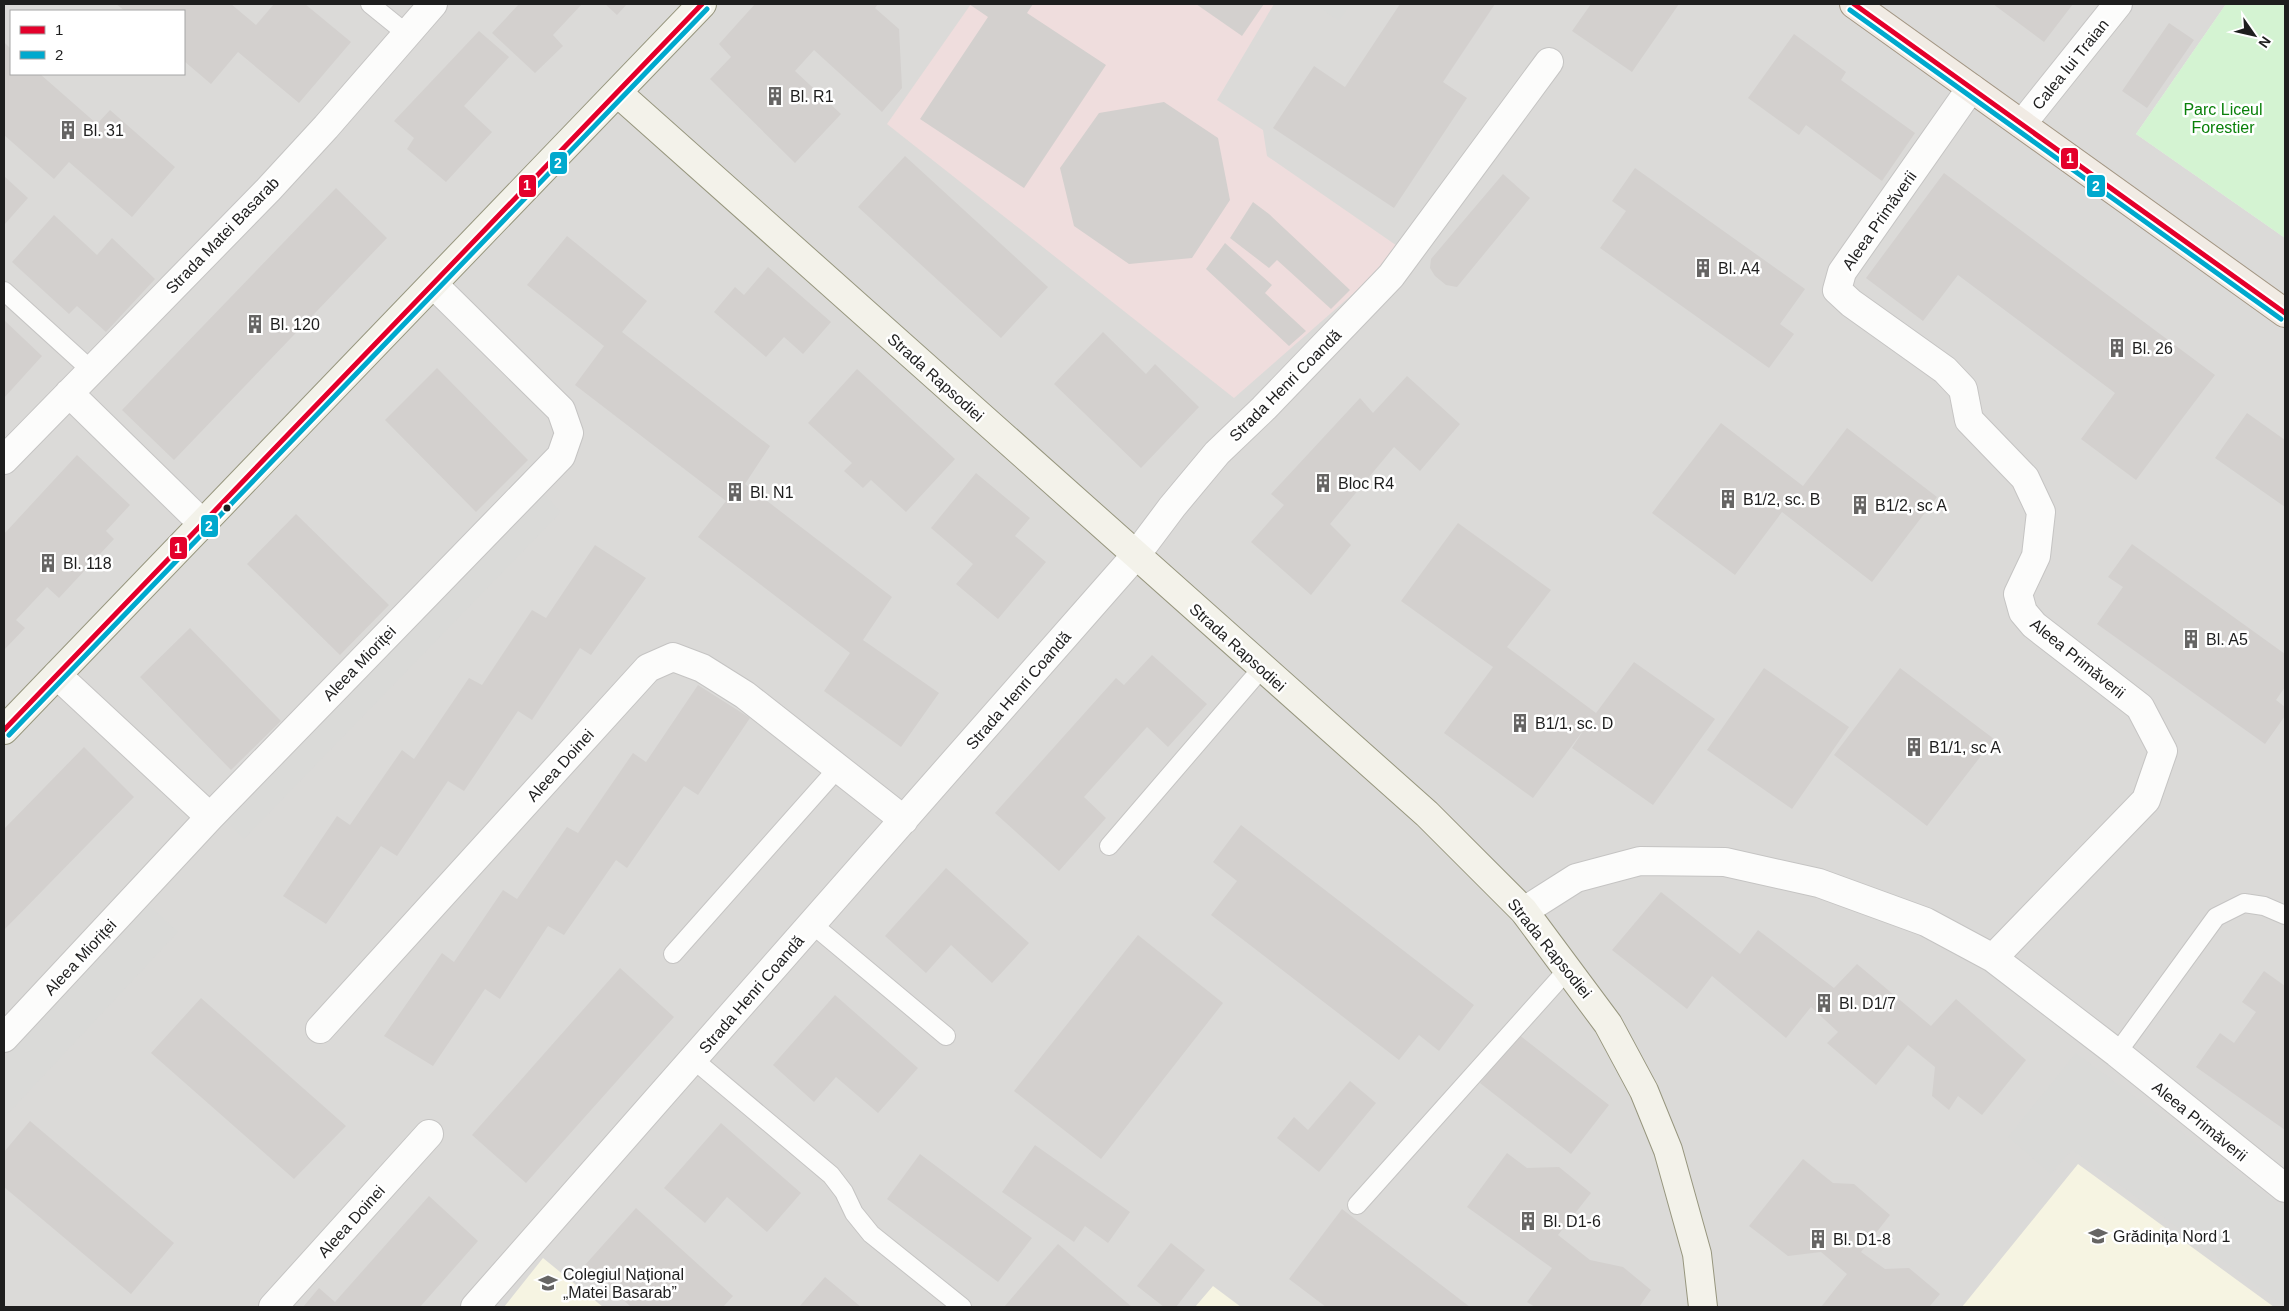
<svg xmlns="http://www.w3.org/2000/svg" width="2289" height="1311" font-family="Arial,sans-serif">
<rect width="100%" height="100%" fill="#eceae7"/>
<path fill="#dbdad8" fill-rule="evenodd" d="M4,4H2226L2136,134L2285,238V1307H4ZM11,11H184V74H11Z"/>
<path fill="#efdddd" d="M971,4H1274L1217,100L1263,130L1267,156L1403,250L1234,398L887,124Z"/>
<path fill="#f6f4e2" d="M2078,1164L2274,1307H1962Z
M543,1258L603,1307H504Z
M1213,1286L1241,1307H1195Z"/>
<path fill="#dadad8" d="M1315,4H1351L1339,21Z
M543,493L561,512L244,839L225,820Z
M148,904L178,932L4,1118V1059Z
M2076,1053L2285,1209V1307L2072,1150L2051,1174L2008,1137Z"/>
<path fill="#d4f3d2" d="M2226,4H2285V238L2136,134Z"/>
<path fill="#d3d0ce" d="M116,4H231L256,25L274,4H305L351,42L299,103L238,52L211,84L184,61V11H125Z
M519,4H582L553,35L563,46L535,73L492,33Z
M605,4H627L617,15Z
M755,4H878L875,8L899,29L902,88L882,112L814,50L795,71L841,114L795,163L710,79L731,57L719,44Z
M969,4H1033L1027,13L1106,65L1024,188L920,119L988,17Z
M1196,4H1264L1242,36Z
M1400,4H1495L1443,82L1467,98L1394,208L1273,128L1314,66L1345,87Z
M1591,4H1679L1632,72L1572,31Z
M1993,4H2073L2044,42Z
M2169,23L2194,40L2147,108L2122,91Z
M479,31L509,57L464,106L492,132L446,182L407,149L414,138L394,121Z
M1794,34L1846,72L1841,80L1915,133L1882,181L1806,125L1799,135L1748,98Z
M4,42L11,49V74H40L97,124L110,110L175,167L132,217L69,162L54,179L4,135Z
M1164,102L1218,138L1230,200L1192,258L1129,264L1074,226L1060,168L1099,113Z
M905,156L1048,287L1001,338L858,207Z
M1635,168L1805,289L1780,324L1794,334L1769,368L1600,248L1626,211L1612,201Z
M1944,173L2215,375L2136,480L2081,439L2115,393L1958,275L1923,321L1866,278Z
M1503,174L1530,198L1457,287L1446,285L1435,276L1430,268L1431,259Z
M4,176L28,198L4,225Z
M336,188L387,238L174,460L122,410Z
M1253,202L1269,214L1350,290L1331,309L1277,260L1269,268L1230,238Z
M54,215L97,255L112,238L155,279L106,332L77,306L69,314L12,262Z
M567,236L647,301L622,332L770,446L745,484L892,597L863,640L939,693L901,747L824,691L850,653L698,537L726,501L575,385L604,346L527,285Z
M1225,243L1272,285L1265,293L1306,331L1289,346L1206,269Z
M768,267L831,322L803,354L784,337L766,357L714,312L735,287L744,295Z
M4,320L42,356L4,398Z
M1103,332L1146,374L1155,364L1199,407L1141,468L1054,384Z
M437,368L528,460L476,512L385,420Z
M857,369L955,459L906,512L871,480L863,488L844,471L852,463L808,423Z
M1407,376L1460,424L1420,471L1394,447L1330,524L1351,545L1311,595L1251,542L1284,505L1271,494L1360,398L1373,413Z
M2247,413L2285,440V507L2215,458Z
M1721,423L1803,486L1847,428L1937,497L1872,582L1782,512L1735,575L1652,513Z
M77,455L130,505L106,531L114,539L59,598L47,587L16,620L25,628L4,650V534Z
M976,473L1030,518L1015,536L1046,562L998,619L956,584L973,564L931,528Z
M296,514L389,605L340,655L247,564Z
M1458,523L1551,590L1507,647L1596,713L1634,662L1715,719L1653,805L1572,748L1585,728L1533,798L1444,733L1493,667L1401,601Z
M2132,544L2285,654V687L2276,700L2285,707V716L2265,744L2097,624L2123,587L2108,577Z
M595,545L646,578L591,655L580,648L532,720L518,711L464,791L448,781L397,856L381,846L326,924L283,896L337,816L350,825L402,750L414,759L469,678L482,685L532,610L546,618Z
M190,628L281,721L231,770L140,677Z
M1152,655L1207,704L1168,747L1147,727L1084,797L1106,818L1059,871L995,813L1116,678L1124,685Z
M1764,668L1849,727L1792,809L1707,750Z
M1900,668L1994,739L1927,826L1834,755Z
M698,685L750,718L698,795L684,786L627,868L616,860L564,935L548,926L500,999L485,989L433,1066L384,1036L442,953L454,962L503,890L517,899L567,827L578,833L633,753L646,762Z
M84,747L134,797L4,930V829Z
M1241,825L1474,1005L1439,1051L1419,1035L1399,1060L1211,915L1237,881L1213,862Z
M946,868L1029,943L992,983L951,945L926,973L885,936Z
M1661,892L1740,954L1758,930L1834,988L1857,964L1931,1026L1956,999L2026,1060L1982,1115L1958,1096L1949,1110L1932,1096L1935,1067L1908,1045L1876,1085L1827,1043L1838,1032L1811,1007L1786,1038L1712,976L1687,1009L1612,950Z
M1138,935L1223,1003L1101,1159L1014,1091Z
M620,968L674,1017L526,1183L472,1135Z
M2264,971L2285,986V1130L2196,1067L2220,1033L2234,1043L2256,1012L2242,1002Z
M835,995L918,1068L878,1113L836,1077L814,1102L773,1065Z
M201,998L346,1126L294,1179L151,1053Z
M1518,1034L1609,1105L1571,1154L1480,1083Z
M1350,1081L1376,1103L1319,1172L1277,1138L1294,1117L1308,1130Z
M30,1121L174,1243L131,1294L4,1187V1152Z
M721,1123L801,1193L767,1232L727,1197L705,1223L664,1188Z
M1035,1145L1130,1212L1108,1243L1085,1226L1074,1242L1002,1192Z
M1507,1153L1527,1168L1559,1167L1591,1193L1558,1235L1590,1260L1623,1267L1651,1290L1639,1307H1535L1527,1302L1552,1268L1467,1207Z
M920,1154L1032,1238L998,1282L887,1199Z
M1803,1159L1833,1183L1854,1184L1890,1215L1861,1252L1885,1269L1909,1268L1940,1294L1929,1307H1821L1847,1274L1821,1252L1788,1256L1749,1226Z
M429,1196L478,1241L420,1307H303L319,1288L335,1302Z
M636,1208L733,1296L723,1307H631L585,1265Z
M1342,1209L1470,1307H1326L1289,1279Z
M1171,1243L1205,1270L1176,1307H1164L1137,1286Z
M1058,1244L1132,1307H1004Z
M825,1277L861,1307H799Z"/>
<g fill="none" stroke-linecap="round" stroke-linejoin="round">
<g stroke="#c5c4c3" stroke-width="20">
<path id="lane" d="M370,4L407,34
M4,291L91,370
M1109,846L1262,668
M812,924L946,1036
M673,954L838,768
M2117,1053L2216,917L2244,903L2264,906L2285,915
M693,1059L831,1175L844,1192L854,1213L871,1234L962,1307
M1357,1205L1569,968"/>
</g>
<g stroke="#c5c4c3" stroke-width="30">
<path id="street" d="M1971,88L1842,272L1837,290L1851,303L1945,370L1963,389L1969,420L2025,478L2041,512L2036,556L2018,594L2023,612L2034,625L2140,707L2163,751L2146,800L1993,958
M2022,124L2118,4
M69,393L203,524
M4,460L268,190L326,127L433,4
M57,675L210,817
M1524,911L1576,878L1640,861L1725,862L1819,883L1926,922L1993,958L2117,1053L2285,1188
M320,1029L648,668L673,657L702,668L745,695L904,820
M4,1038L210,817L561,456L569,433L561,410L434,285
M273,1307L429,1134
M475,1307L1136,555L1172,507L1217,453L1264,408L1391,276L1549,62"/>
</g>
<g stroke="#97967e" stroke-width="30">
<path id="secondary" d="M618,93L1427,814L1524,911L1608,1024L1644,1091L1668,1150L1697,1254L1703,1307
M4,730L702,4"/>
</g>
<g stroke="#a39683" stroke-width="30">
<path id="primary" d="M1854,4L2285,313"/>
</g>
<use href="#lane" stroke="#fcfcfb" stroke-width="18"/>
<use href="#street" stroke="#fcfcfb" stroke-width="28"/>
<use href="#secondary" stroke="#f3f2ea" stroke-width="28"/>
<use href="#primary" stroke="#f1ebe4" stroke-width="28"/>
<g stroke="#fff" stroke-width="9">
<path id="bus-1" d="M1854,4L2285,313
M4,730L702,4"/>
</g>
<g stroke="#fff" stroke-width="9">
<path id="bus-2" d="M1850,10L2281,319
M9,735L707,9"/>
</g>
<use href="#bus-1" stroke="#e4002b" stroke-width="5"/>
<use href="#bus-2" stroke="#00a9ce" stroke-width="5"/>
</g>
<defs>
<g id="building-bare" transform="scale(1.5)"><path d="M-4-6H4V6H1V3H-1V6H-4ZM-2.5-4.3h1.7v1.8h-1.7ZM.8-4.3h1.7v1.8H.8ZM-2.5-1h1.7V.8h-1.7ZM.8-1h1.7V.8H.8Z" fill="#666564" stroke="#fff" stroke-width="2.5" paint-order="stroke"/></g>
<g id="school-bare" transform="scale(1.5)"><path d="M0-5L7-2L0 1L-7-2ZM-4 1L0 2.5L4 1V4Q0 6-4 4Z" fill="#666564" stroke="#fff" stroke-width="2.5" paint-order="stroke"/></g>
</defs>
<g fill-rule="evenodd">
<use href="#building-bare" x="775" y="96"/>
<use href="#building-bare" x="68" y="130"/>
<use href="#building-bare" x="1703" y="268"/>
<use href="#building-bare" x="255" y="324"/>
<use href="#building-bare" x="2117" y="348"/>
<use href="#building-bare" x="1323" y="483"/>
<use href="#building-bare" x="735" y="492"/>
<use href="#building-bare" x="1728" y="499"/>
<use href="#building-bare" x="1860" y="505"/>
<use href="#building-bare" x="48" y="563"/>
<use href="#building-bare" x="2191" y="639"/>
<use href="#building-bare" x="1520" y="723"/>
<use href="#building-bare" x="1914" y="747"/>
<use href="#building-bare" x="1824" y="1003"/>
<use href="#building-bare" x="1528" y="1221"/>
<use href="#school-bare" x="2098" y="1236"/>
<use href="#building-bare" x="1818" y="1239"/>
<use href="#school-bare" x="548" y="1283"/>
</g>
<circle fill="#1e1e1e" stroke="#fff" stroke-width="2" cx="227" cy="508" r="4.5"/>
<g text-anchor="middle" stroke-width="5" stroke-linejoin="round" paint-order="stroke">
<g font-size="16" fill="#1e1e1e" stroke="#fff">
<text transform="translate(2070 64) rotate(-51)" y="6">Calea lui Traian</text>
<text transform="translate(1879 220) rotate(-55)" y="6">Aleea Primăverii</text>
<text transform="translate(222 235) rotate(-46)" y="6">Strada Matei Basarab</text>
<text transform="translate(936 377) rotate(42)" y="6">Strada Rapsodiei</text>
<text transform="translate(1285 385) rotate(-45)" y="6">Strada Henri Coandă</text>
<text transform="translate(1238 647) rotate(42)" y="6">Strada Rapsodiei</text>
<text transform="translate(2078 658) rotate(39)" y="6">Aleea Primăverii</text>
<text transform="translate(359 663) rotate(-46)" y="6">Aleea Mioriței</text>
<text transform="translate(1018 690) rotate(-49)" y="6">Strada Henri Coandă</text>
<text transform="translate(560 765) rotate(-48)" y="6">Aleea Doinei</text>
<text transform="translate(1550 948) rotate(51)" y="6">Strada Rapsodiei</text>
<text transform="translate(80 957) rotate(-47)" y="6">Aleea Mioriței</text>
<text transform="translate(751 994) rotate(-49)" y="6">Strada Henri Coandă</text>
<text transform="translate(2200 1121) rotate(39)" y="6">Aleea Primăverii</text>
<text transform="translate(351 1221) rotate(-48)" y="6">Aleea Doinei</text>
</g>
<g font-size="16" fill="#1e1e1e" stroke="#fff" text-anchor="start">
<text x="790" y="102">Bl. R1</text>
<text x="83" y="136">Bl. 31</text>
<text x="1718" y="274">Bl. A4</text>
<text x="270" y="330">Bl. 120</text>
<text x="2132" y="354">Bl. 26</text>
<text x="1338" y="489">Bloc R4</text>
<text x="750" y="498">Bl. N1</text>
<text x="1743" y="505">B1/2, sc. B</text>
<text x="1875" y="511">B1/2, sc A</text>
<text x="63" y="569">Bl. 118</text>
<text x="2206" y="645">Bl. A5</text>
<text x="1535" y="729">B1/1, sc. D</text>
<text x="1929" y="753">B1/1, sc A</text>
<text x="1839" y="1009">Bl. D1/7</text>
<text x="1543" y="1227">Bl. D1-6</text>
<text x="2113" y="1242">Grădinița Nord 1</text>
<text x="1833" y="1245">Bl. D1-8</text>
<text x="563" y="1280">Colegiul Național<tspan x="563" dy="18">„Matei Basarab”</tspan></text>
</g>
<g font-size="16" fill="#098009" stroke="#fff">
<text x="2223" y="115">Parc Liceul<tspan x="2223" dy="18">Forestier</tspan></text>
</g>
</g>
<g stroke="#fff" stroke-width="2">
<rect x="2060" y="147" width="19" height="23" rx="5" fill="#e4002b"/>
<rect x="549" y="151" width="19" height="24" rx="5" fill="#00a9ce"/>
<rect x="518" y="174" width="19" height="24" rx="5" fill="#e4002b"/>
<rect x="2086" y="174" width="20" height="24" rx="5" fill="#00a9ce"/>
<rect x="200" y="514" width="19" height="24" rx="5" fill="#00a9ce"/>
<rect x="169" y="536" width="19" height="24" rx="5" fill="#e4002b"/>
</g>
<g font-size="14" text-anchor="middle" font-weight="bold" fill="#fff">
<text x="2070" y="163">1</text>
<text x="558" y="168">2</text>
<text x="527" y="190">1</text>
<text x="2096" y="191">2</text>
<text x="209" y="531">2</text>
<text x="178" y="553">1</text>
</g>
<rect width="2289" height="1311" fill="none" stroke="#1e1e1e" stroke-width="10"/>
<rect x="10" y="10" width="175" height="65" fill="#ffffff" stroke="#a5a5a5"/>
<rect x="20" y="26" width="25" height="8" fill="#e4002b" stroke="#a5a5a5"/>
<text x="55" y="35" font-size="15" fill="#1e1e1e">1</text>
<rect x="20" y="51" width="25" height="8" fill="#00a9ce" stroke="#a5a5a5"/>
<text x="55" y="60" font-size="15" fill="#1e1e1e">2</text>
<g transform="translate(2254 35) rotate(124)" stroke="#ffffff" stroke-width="4" paint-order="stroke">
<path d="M0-4L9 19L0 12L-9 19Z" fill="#1e1e1e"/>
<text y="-8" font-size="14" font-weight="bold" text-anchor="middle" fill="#1e1e1e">N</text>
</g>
</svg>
